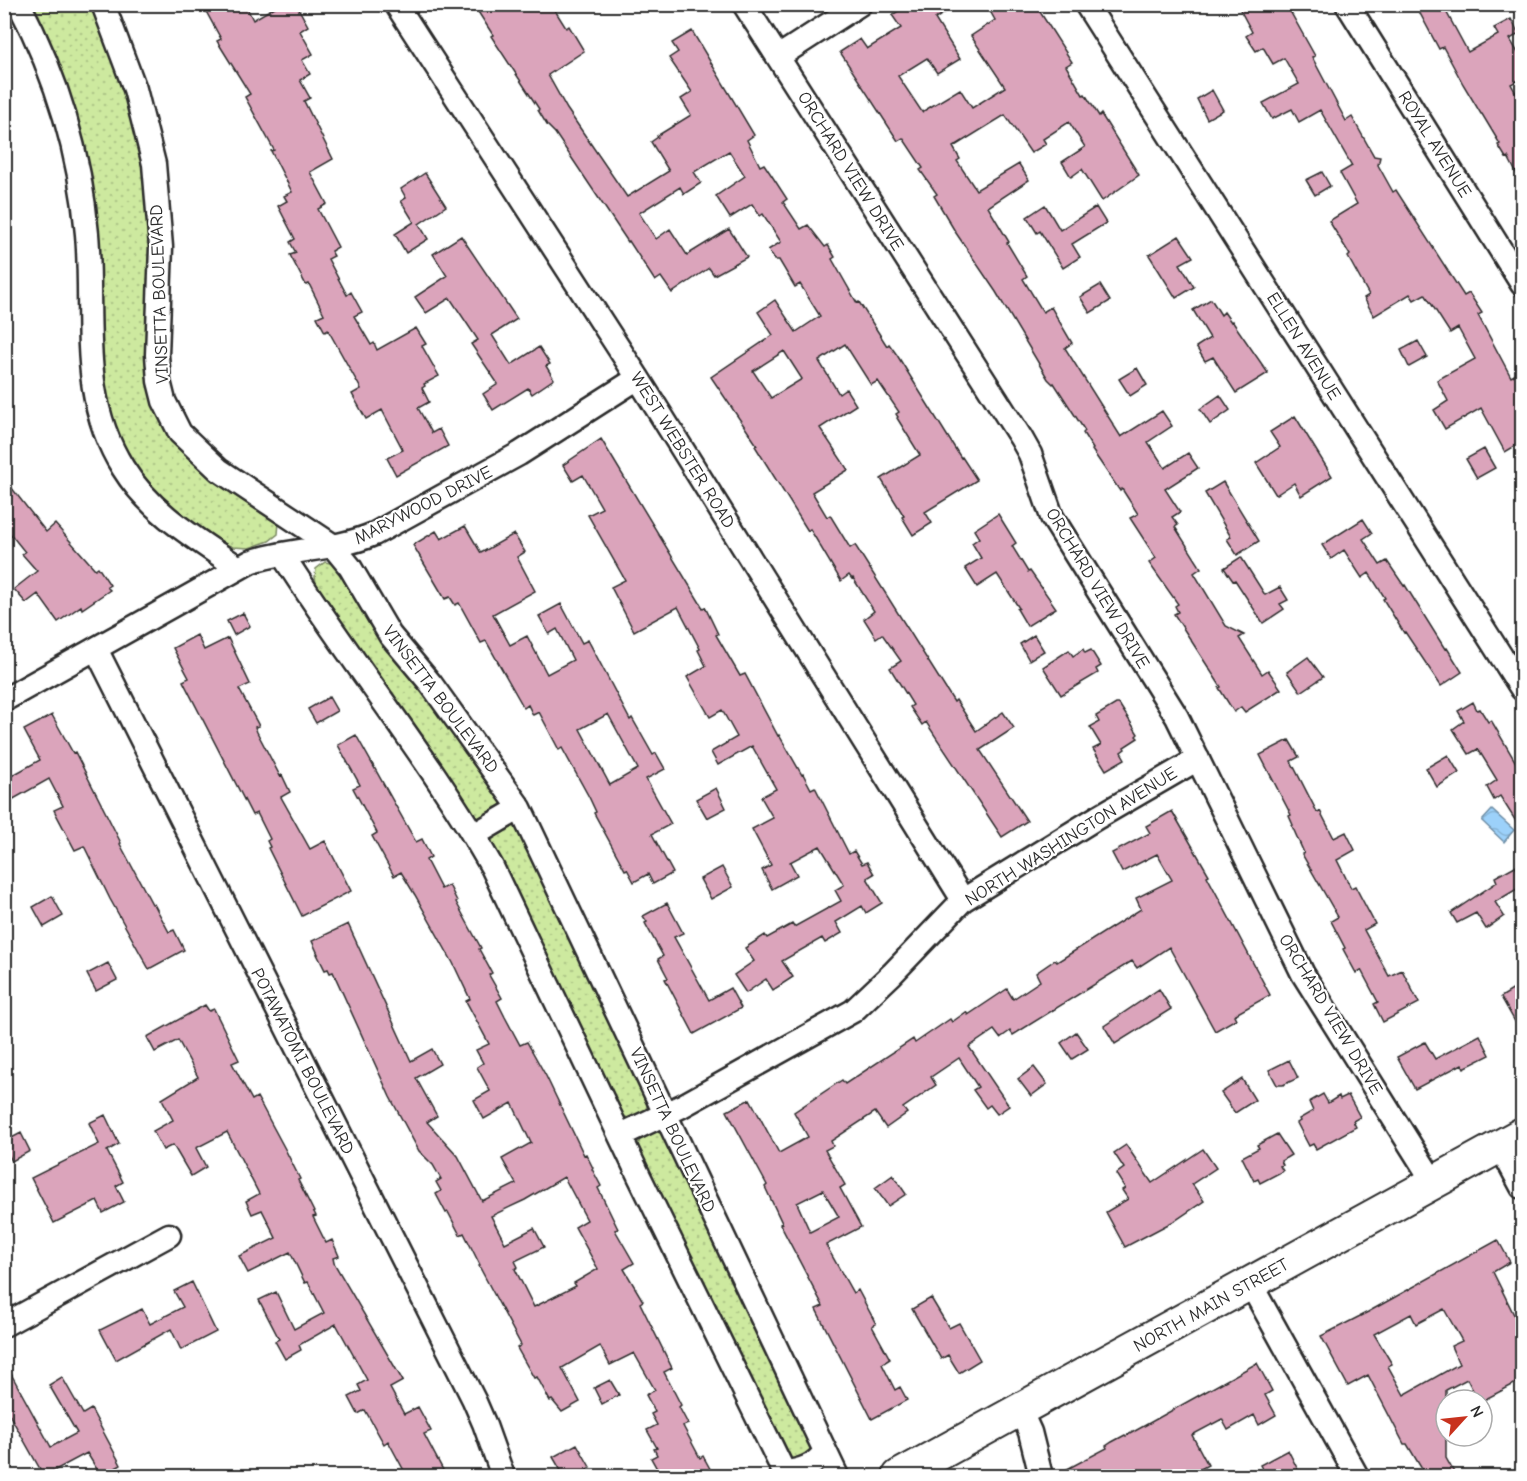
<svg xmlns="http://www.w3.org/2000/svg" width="1527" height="1481" font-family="'Comic Neue',sans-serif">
<defs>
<pattern id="grass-dots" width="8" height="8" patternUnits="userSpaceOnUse" patternTransform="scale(1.5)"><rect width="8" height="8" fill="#cde99f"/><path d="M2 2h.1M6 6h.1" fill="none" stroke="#b0c889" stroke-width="1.8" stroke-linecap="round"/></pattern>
<pattern id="water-waves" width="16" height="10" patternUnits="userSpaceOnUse" patternTransform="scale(1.5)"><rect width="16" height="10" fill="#9cd1fa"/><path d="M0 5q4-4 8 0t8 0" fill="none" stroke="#87b4d6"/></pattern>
</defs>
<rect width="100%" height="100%" fill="#fff"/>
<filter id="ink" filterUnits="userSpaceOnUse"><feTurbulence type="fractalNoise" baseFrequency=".0167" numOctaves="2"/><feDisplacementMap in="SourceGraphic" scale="12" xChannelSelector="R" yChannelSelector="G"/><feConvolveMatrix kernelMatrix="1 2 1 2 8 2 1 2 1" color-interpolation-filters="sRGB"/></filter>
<g filter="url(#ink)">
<path fill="url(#grass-dots)" stroke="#7c8a65" stroke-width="1.5" d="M30,5H95L111,41L140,146L151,223L152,392L279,522L278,534L269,541L249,548L233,547L212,539L174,512L128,461L102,397L96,253Z
M325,562L335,564L502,801L500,808L480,819L473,816L317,589L315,577L316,569Z
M509,825L517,827L648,1102L645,1113L629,1119L621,1114L492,846C491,834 500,831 509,825Z
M655,1131L662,1134L814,1449L800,1464L788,1459L637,1147L641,1136Z"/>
<path fill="url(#water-waves)" stroke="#6f8fa7" stroke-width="1.5" d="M1492,810L1514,830L1504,842L1482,821Z"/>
<path fill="#dba4bb" stroke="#2b2b2b" stroke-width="1.5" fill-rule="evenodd" d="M202,4H245L253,20L280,4H296L308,26L300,31L313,54L302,60L310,74L300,80L310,98L304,101L333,159L310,172L327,204L318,209L338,247L331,251L334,256L328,259L347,295L351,292L362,312L354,316L371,345L374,343L377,350L416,328L426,344L422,346L439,376L424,384L425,386L422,388L429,402L418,408L432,433L439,429L448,446L396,475L387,458L403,450L382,410L366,419L352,394L361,389L328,330L325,332L317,317L324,314L309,284L306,285L290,255L296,253L290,242L295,239L278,206L287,201L284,196L292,192L271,151L274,150L245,97L250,94L217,41L221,39Z
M473,4H551L566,28L569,26L584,51L548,75L567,109L627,197L669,171L651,142L658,137L657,136L691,115L681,99L692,92L669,58L678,52L672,43L692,31L754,135L747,140L760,166L764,164L772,176L787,199L783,202L801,229L808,225L825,247L828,245L835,257L832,259L857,303L859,302L887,346L889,344L897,355L961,458L962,457L977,480L925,512L932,523L913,535L902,517L904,516L881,479L920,455L897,418L898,417L896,414L899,412L878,381L871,385L845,344L819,361L839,394L846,389L856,405L820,428L848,470L812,492L827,517L830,515L850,548L855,545L954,702L956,700L976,731L1003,712L1014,728L980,750L1027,821L1002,837L926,722L922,725L910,707L913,705L890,668L901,661L882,634L876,638L864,619L874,611L853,578L852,579L849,575L841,581L810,529L808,531L755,446L757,445L711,377L773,335L758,312L775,300L796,332L820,316L800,284L795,287L779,260H775L768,250L781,242L763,214L760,216L752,204L730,218L716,196L745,176L729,151L694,172L701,183L684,194L680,187L639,213L656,239L670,229L687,255L729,229L747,257L714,275L709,268L672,293L661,277L655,281L629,241L628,242L555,133L547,125L538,110L539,109L491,36L493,35ZM784,351L802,379L771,398L753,371Z
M909,4H958L935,19L960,59L937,73L927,58L898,76L922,112L960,89L972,108L1005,87L971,36L995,20L986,4H1035L1072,62L1066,66L1083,95L1085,94L1099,116L1101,114L1139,175L1102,201L1082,169L1071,177L1062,162L1085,147L1069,122L1043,139L1046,144L1031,153L1005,115L953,147L960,159L957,161L976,190L1019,164L1029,180L988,207L1009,242L1007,243L1027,276L1023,279L1043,312L1051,307L1072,343L1065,348L1121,437L1162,411L1172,426L1148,442L1165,468L1188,453L1198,468L1165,489L1180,512L1172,517L1178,525L1175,527L1201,568L1194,573L1226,626L1244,635L1239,638L1262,674L1268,670L1281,689L1245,712L1241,707L1234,712L1219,688L1221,687L1174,614L1178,612L1175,606L1178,604L1149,563L1156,558L1130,518L1138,514L1122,489L1120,491L1092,450L1093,449L1083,433L1085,431L1054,383L1053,384L1048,379L996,292L956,233L934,196L937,194L920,170L923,168L903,138L898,141L840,52L860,39L867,49L901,28L892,15Z
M1237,4H1286L1315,56L1312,57L1346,121L1352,117L1374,156L1380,157L1378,165L1393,192L1396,190L1464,296L1469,293L1482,313L1478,315L1511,377L1516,374L1522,385V442L1505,452L1481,408L1445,429L1434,410L1448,401L1437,380L1475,359L1458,328L1450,333L1425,294L1414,300L1410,294L1374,316L1364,298L1369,295L1348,257L1350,255L1329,221L1357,204L1340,173L1352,166L1320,110L1299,122L1292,109L1272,119L1263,103L1299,84L1284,58L1273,64L1263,47L1256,51L1246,36L1252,32Z
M1415,4H1442L1468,52L1498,35L1494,28L1511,19L1519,34L1510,39L1522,60V78L1511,84L1522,104V184L1508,157L1506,158L1498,145L1500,144L1482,114H1481L1463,84L1443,47L1439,49Z
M1212,90L1223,110L1207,119L1197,99Z
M1322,172L1330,186L1315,195L1306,180Z
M425,173L446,206L419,224L428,239L406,253L395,234L414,222L401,201L406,198L401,189Z
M1045,205L1060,230L1096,207L1106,223L1072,244L1080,257L1063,268L1040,231L1037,233L1027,217Z
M461,236L517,319L492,335L511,365L539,347L550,364L546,366L554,379L532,394L528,388L493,410L483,394L498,384L471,344L478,340L450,298L426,313L415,297L447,276L433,254Z
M1179,236L1193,257L1180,264L1194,287L1176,298L1149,255Z
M1100,285L1110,301L1090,313L1080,297Z
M1211,299L1221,315L1224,312L1231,322L1232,321L1268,373L1236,393L1213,357L1205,361L1196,347L1210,338L1193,310Z
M1418,341L1427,357L1409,367L1401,350Z
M1137,368L1147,385L1130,396L1119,379Z
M1220,395L1230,410L1210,424L1200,409Z
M1295,416L1332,476L1301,496L1294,483L1276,495L1256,463L1280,447L1270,432Z
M601,439L703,608L705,607L718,634L716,635L740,676L745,674L778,736L779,735L802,775L803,774L811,789L815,787L849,854L854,851L862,864L867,862L874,874L867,878L882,903L866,913L862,906L836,922L842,933L825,943L822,938L782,961L793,977L773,990L766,979L746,993L734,975L754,961L745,948L765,935L767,938L792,924L794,927L841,901L835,890L844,885L820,846L790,862L797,875L772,889L762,870L771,865L752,829L773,818L761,797L776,789L752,746L718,765L711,752L737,737L722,710L710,717L687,677L706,666L698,650L700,649L678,607L634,631L611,587L625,580L588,515L602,508L583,475L573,481L563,465Z
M1484,449L1495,468L1477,478L1466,459Z
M4,478L46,532L55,524L95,569L98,567L110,585L107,587L110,590L82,609L81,606L58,622L38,594L26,603L14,589L37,571L22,554L25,552L4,526Z
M1223,482L1259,541L1237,555L1227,539L1231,537L1205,493Z
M998,514L1016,543L1012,546L1028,572L1030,571L1056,608L1027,626L1017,609L1019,608L997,574L977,587L965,568L981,558L972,543L979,538L974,530Z
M1363,519L1372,533L1363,539L1380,565L1387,561L1404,586L1405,585L1445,649L1447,648L1462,672L1441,686L1405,632L1404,633L1383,599L1385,598L1369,573L1362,578L1344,550L1331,559L1322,545Z
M465,526L481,553L514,534L525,552L517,557L535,591L493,614L510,645L527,636L547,674L573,660L557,629L549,634L539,616L561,604L582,643L588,640L630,720L632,718L653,755L656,753L665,769L646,779L671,824L652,834L673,873L653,884L648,874L634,882L627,869L625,870L594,813L596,812L589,797L562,748L559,750L539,712L533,715L528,705L524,708L486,641L481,643L459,603L455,605L450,597L445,599L413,545L436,531L441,539ZM608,714L638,769L610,785L580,729Z
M1241,557L1265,595L1280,587L1288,600L1280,604L1284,609L1263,623L1235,580L1233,581L1224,568Z
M243,613L250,626L234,635L227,621Z
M197,635L204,650L228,638L250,684L239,689L259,726L255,727L257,732L280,776L282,775L290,792L281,797L310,849L325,841L351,891L302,916L268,848L270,847L267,841L270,839L257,813L252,815L183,681L189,678L173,648Z
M1034,635L1044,651L1029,660L1020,644Z
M1083,649L1085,653L1091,650L1101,666L1096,669L1098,673L1061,695L1043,667L1069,650L1073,656Z
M1308,657L1323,677L1301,692L1287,672Z
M329,697L337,711L316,723L308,709Z
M1473,702L1477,710L1480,709L1488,722L1491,720L1522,773V831L1500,796L1494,800L1487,787L1497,780L1478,749L1469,754L1453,729L1464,721L1458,711Z
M1116,704H1119L1138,734L1136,736L1138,738L1124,747L1125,749L1121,752L1125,759L1106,770L1093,749L1101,745L1090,727L1099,722L1096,716Z
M52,715L73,753L75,752L121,843L120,844L152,904H154L169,932L174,930L184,950L149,969L110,899L84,846L75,850L54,810L63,806L49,779L10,801L4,790V780L40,760L24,730Z
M356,735L416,842L422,839L431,857L426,860L441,889L449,885L457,901L456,902L481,948L479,949L492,973L489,975L502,998L497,1001L505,1017L520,1045L527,1042L546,1076L584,1155L586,1154L593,1168L592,1169L601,1186L598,1188L618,1229L615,1230L634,1263L624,1269L643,1301L640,1303L672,1368L664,1372L681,1405L679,1407L688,1424L683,1426L700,1458L703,1456L714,1476H661L651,1458L657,1455L654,1449L657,1448L647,1430L657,1425L651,1414L655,1412L646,1395L655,1390L634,1353L610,1365L600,1346L562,1368L580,1402L562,1412L552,1400L550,1401L537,1377L534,1378L517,1348L521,1345L479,1266L480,1265L464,1233L460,1235L448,1212L446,1213L436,1194L441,1191L436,1182L441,1179L433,1165L419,1151L390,1097L333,972L330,973L328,969L325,970L317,954H318L312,941L348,924L411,1061L432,1049L440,1064L416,1078L437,1116L427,1122L458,1156L482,1201L516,1184L502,1159L531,1143L512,1103L484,1119L474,1100L490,1091L477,1067L483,1063L476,1050L489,1044L466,1001L470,999L453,963L415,895L401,872L394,876L372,836L377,833L353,788L360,785L338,745ZM564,1177L587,1220L575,1227L598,1269L574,1283L576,1286L534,1307L515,1269L518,1267L515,1261L544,1247L534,1228L505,1243L491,1216L525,1200Z
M1289,740L1299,757L1291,761L1317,812L1320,811L1334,838L1346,832L1355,850L1337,860L1351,888L1355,886L1375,924L1364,930L1389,976L1402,970L1419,1003L1383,1022L1374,1004L1378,1002L1361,970L1356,973L1343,949L1345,948L1331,921L1338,917L1302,854L1304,853L1292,826L1293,825L1289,816L1291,815L1260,755Z
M1448,755L1459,773L1437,787L1426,768Z
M716,788L726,808L707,818L696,799Z
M1172,811L1209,875L1207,876L1270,995L1234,1015L1236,1019L1215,1031L1169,947L1137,968L1132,961L1013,1035L1010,1031L1000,1038L994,1030L969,1047L1009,1106L997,1114L990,1105L986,1108L973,1090L978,1087L959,1058L931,1077L936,1085L903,1108L907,1113L886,1128L875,1112L831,1141L833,1146L825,1150L845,1185L840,1188L861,1227L826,1245L853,1293L858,1290L876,1324L872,1326L890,1359L882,1364L895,1390L900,1387L907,1400L872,1419L816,1309L823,1306L780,1224L782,1223L765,1187L767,1185L727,1111L750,1099L779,1153L808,1137L794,1112L842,1080L845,1084L913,1039L915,1043L950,1019L952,1022L966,1012L968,1015L1007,989L1013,999L1040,981L1036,973L1055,960L1057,962L1141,909L1136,898L1172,880L1157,854L1122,872L1112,853L1150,833L1146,826ZM823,1190L839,1217L810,1232L797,1203Z
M1515,866L1522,878V886L1495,902L1504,916L1486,929L1476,913L1457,923L1451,913L1497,882L1495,877Z
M722,867L733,887L711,899L700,879Z
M52,896L63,916L44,927L33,907Z
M667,903L683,933L674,937L709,1000L730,988L741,1008L694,1034L665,979L668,978L658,959L663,956L645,923L647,922L643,916Z
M108,963L117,980L96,991L87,974Z
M1522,984V1034L1501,997Z
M1159,989L1171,1009L1115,1044L1104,1026Z
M205,1005L209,1011L214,1009L239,1060L232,1063L252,1100L257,1097L285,1149L300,1179L298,1180L316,1216L313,1217L326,1243L332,1240L339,1256L333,1258L334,1263L403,1381L390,1388L404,1414L418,1407L431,1431L424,1434L444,1472L436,1476H407L388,1441L384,1444L365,1410L358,1414L349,1397L361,1391L358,1385L367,1380L336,1324L299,1345L301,1350L285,1359L275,1341L279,1339L259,1300L276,1292L294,1329L324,1313L308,1282L305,1283L290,1252L248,1273L239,1256L276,1238L262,1210L252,1214L246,1201L259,1194L227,1132L196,1148L206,1167L191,1176L173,1145L163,1150L153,1131L173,1120L162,1099L198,1077L178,1040L155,1052L147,1037Z
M1076,1032L1088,1049L1072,1059L1061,1043Z
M1480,1035L1490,1055L1464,1068L1462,1064L1415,1089L1397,1057L1425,1042L1435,1059Z
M1289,1060L1298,1078L1283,1085H1277L1269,1070Z
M1034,1067L1047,1084L1031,1096L1018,1079Z
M1242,1079L1255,1100L1235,1113L1221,1093Z
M1323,1094L1328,1103L1339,1096L1340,1099L1348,1095L1360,1117L1353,1121L1356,1127L1316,1149L1313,1144L1309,1146L1297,1123L1300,1121L1299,1119L1313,1111L1309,1102Z
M105,1115L119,1144L107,1151L123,1182L116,1186L124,1202L103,1213L97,1201L54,1223L31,1178L99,1144L89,1123Z
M21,1133L30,1151L12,1161L4,1147V1142Z
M1277,1134L1291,1155L1281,1161L1283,1165L1280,1166L1283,1171L1260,1183L1258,1179L1254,1181L1242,1157L1259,1148L1257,1145Z
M1126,1145L1152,1183L1203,1149L1216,1168L1192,1184L1204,1201L1176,1220L1125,1247L1106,1212L1128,1199L1122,1190L1125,1188L1116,1174L1124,1168L1114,1153Z
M893,1175L906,1194L888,1206L875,1188Z
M1498,1240L1510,1262L1493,1272L1522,1331V1380L1482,1401L1478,1400L1467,1379L1446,1390V1458L1456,1476H1426L1407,1444H1404L1368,1375L1348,1386L1321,1336L1368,1312ZM1444,1309L1462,1341L1451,1346L1459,1364L1404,1395L1388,1366L1392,1364L1374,1334L1411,1314L1416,1324Z
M192,1282L216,1332L181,1350L171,1329L116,1360L100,1330L142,1309L150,1324L183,1307L174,1291Z
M931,1298L949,1328L959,1323L980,1360L959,1373L948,1355L941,1359L912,1309Z
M4,1361L51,1447L77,1433L49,1385L62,1377L83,1414L91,1409L121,1465L101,1476L87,1453L44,1476L4,1405Z
M1257,1363L1272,1391L1265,1395L1276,1415L1259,1425L1254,1415L1228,1430L1222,1419L1192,1435L1208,1465L1188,1476H1054L1107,1448L1106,1446L1112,1442L1125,1435L1126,1436Z
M610,1380L619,1395L602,1404L594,1388Z
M577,1444L590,1467L587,1469L591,1476H564L553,1457Z
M1288,1450L1298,1470L1286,1476H1266L1260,1465Z"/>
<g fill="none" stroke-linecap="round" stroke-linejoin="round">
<g stroke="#2b2b2b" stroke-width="27">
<path id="minor" d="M19,4C57,77 80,152 87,234C94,315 77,395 123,468C150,512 196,539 239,568
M103,4L135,89L154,164L161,247L157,355L159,381L164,401L180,433L219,470L332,545L350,567L390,635L431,684L520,808L837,1476
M396,4L638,378L963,900
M744,4L1021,438L1030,454L1052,517L1177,717L1303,974L1434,1183
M1086,4L1522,689
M1347,4L1522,284
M778,57L860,4
M282,554C349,660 430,758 492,867L639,1176L786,1476
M96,649L474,1400L484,1423L503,1476
M4,700L250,562C290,548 335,551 374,534L519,454L638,378
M474,835L520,808
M621,1135L682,1106L853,1011L892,974L963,900L1098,817L1198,759
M1500,1146L1522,1187
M1250,1283L1357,1476
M4,1325L169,1235
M1020,1410L1030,1432L1041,1476
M784,1472C801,1471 815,1466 825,1451"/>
</g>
<g stroke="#2b2b2b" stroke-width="36">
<path id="secondary" d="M899,1476L1522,1134"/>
</g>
<use href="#minor" stroke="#fff" stroke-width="22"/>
<use href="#secondary" stroke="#fff" stroke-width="32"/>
</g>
</g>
<g text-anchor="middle" stroke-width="4.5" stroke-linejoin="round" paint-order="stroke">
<g font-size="18" fill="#2b2b2b" stroke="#fff">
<text transform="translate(1435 144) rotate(58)" y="6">ROYAL AVENUE</text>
<text transform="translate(851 171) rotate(58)" y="6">ORCHARD VIEW DRIVE</text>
<text transform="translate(159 294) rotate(-92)" y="6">VINSETTA BOULEVARD</text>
<text transform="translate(1304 346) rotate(58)" y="6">ELLEN AVENUE</text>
<text transform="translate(683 450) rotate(58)" y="6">WEST WEBSTER ROAD</text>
<text transform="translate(423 505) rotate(-27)" y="6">MARYWOOD DRIVE</text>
<text transform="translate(1098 588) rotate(59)" y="6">ORCHARD VIEW DRIVE</text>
<text transform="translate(441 699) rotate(53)" y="6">VINSETTA BOULEVARD</text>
<text transform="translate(1071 836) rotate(-32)" y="6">NORTH WASHINGTON AVENUE</text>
<text transform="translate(1331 1014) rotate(59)" y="6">ORCHARD VIEW DRIVE</text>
<text transform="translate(303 1061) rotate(63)" y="6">POTAWATOMI BOULEVARD</text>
<text transform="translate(673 1130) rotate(65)" y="6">VINSETTA BOULEVARD</text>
<text transform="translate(1211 1305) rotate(-29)" y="6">NORTH MAIN STREET</text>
</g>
</g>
<rect width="1527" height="1481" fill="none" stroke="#fff" stroke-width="24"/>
<rect x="12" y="12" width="1503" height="1457" fill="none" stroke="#2b2b2b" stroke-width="2" filter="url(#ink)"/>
<g transform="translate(1464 1418) rotate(63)"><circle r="28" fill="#ffffff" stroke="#aaaaaa" stroke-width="1.5"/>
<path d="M0-4.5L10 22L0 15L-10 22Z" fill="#c8321e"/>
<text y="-9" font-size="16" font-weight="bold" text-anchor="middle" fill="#2b2b2b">N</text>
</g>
</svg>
